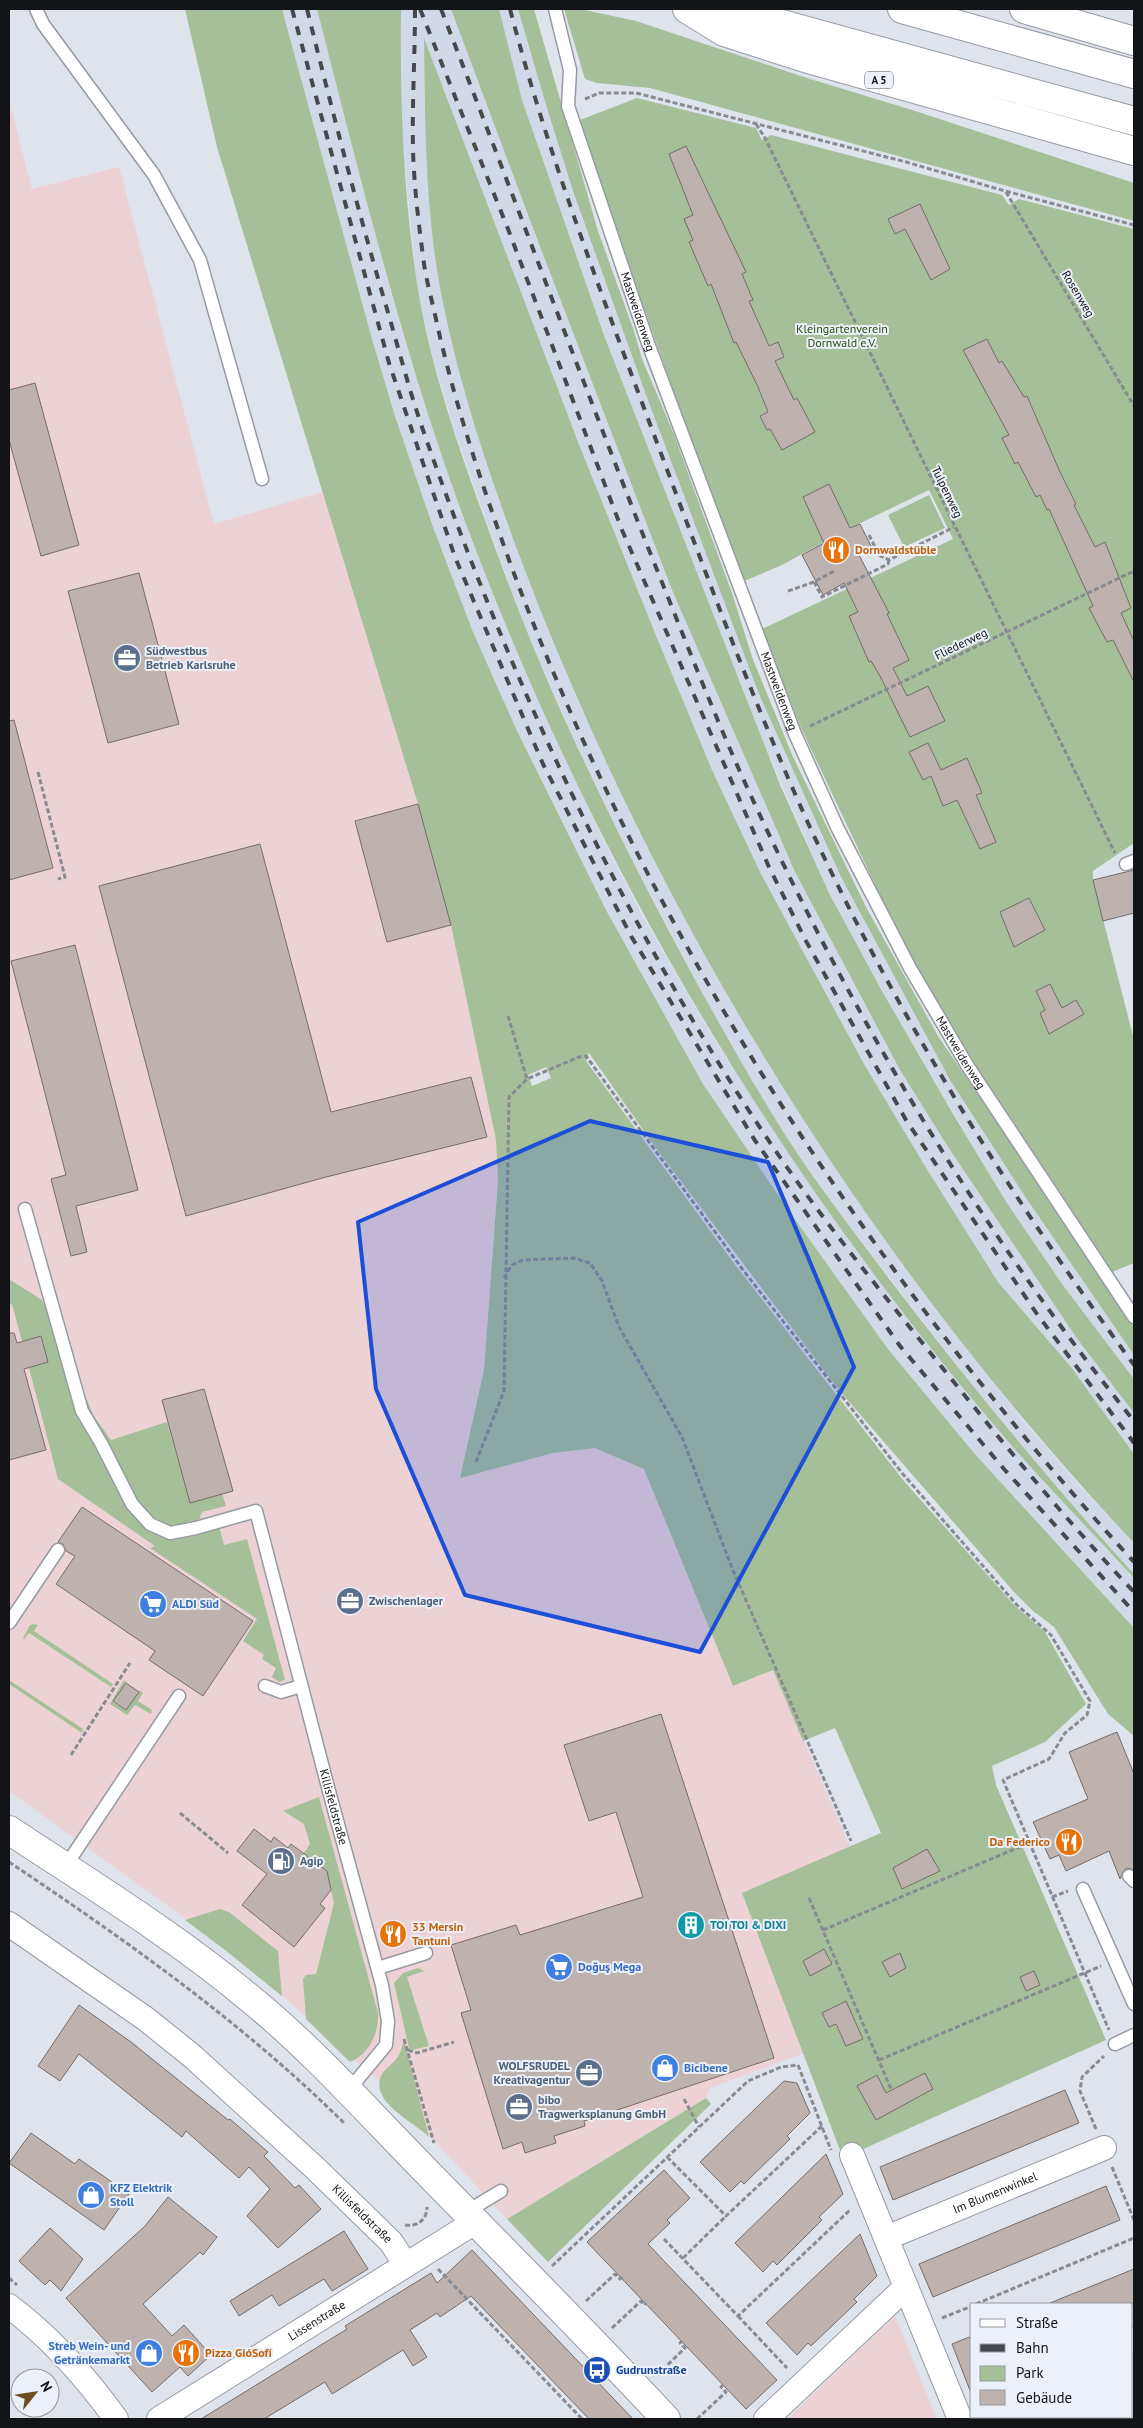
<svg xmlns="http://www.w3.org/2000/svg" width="1143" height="2428" font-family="'PT Sans',sans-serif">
<rect width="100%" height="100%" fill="#dfe3ec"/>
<path fill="#ecd2d5" d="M9,100L32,189L119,167L214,524L323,492L418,804L451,925L496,1140L498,1181L484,1370L461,1477L553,1453L661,1439L645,1470L733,1686L773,1670L850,1847L742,1893L804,2053L710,2088L706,2098L507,2219L380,2082L236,1955L9,1791Z
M895,2316L937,2419H787Z"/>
<path fill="#d1d9e8" d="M282,9H317L386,276L403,336L449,475L508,629L550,725L603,839L642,915L717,1044L781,1142L852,1245L1006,1439L1134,1578V1628L974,1453L888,1349L789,1211L703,1084L606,910L517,731L473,632L433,527L395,416L372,339Z
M401,9H451L539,244L672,590L795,872L900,1070L948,1147L1078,1340L1134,1413V1454L1071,1367L998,1282L930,1175L864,1064L760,872L712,770L657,638L580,447L424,40L425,123L430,208L441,291L453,345L497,496L576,697L666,883L756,1042L815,1136L916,1282L1022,1419L1079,1485L1134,1543V1574L1009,1433L838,1211L788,1139L726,1038L598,794L519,613L454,429L432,354L417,285L404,158L400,101Z
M499,9H518L546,105L573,191L646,395L759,694L841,877L950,1080L1026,1198L1134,1355V1379L1062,1284L1005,1200L882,991L830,895L752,716L605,338L522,100Z"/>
<path fill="#a5c098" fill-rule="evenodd" d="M185,9H282L372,339L395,416L433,527L473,632L517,731L606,910L703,1084L789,1211L888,1349L974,1453L1134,1628V1736L1108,1714L1054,1627L1033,1611L1014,1592L838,1389L658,1151L589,1053L586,1061L733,1262L903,1480L1015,1606L1045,1632L1086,1704L1045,1742L992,1766L996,1785L1106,2040L843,2158L742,1893L881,1833L835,1728L803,1741L773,1670L733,1686L644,1469L595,1448L553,1453L460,1478L484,1370L498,1181L496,1140L451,925L418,804L217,147ZM546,1067L551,1078L532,1086L528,1075Z
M317,9H401C400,101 403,192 417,283C432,380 468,473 501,564C545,684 600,799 659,912C699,988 740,1063 786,1136C818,1186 855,1233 890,1280C968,1382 1048,1480 1134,1574V1578C1092,1532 1047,1487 1006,1439C777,1173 599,872 474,545C407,370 363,189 317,9Z
M451,9H499L522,100L605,338L781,787L830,895L882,991L952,1112L1005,1200L1062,1284L1134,1379V1413L1078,1340L948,1147L900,1070L795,872L672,590L539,244Z
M518,9H534L598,231L634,331L642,359L673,432L733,596L752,657L793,757L866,907L938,1036L1134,1325V1355L1026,1198L950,1080L841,877L759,694L646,395L573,191L546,105Z
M564,9H580L636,21L807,78L909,109L1134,183V221L650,88L597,83L585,79Z
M424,38L580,447L657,638L712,770L760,872L864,1064L928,1171L998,1282L1071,1367L1134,1454V1543C883,1277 681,958 544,619C502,513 463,405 441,293C425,209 425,123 424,38Z
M637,98L756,128L762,140L771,135L1002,195L1009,205L1019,199L1134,229V843L1093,871V880L1134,1040V1263L1112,1272L989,1087L907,952L802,730L762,629L953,539L929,490L846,530L782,565L742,582L640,297L580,120Z
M929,495L945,528L904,547L888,515Z
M9,1279L42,1300L48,1312L80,1420L148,1529L219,1526L224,1545L247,1539L285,1680L279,1682L272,1677L276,1668L262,1659L264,1655L243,1641L257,1619L150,1548L155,1546L58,1479L29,1368L48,1362L41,1337L22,1341L12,1304L9,1305Z
M85,1395L93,1415L111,1440L167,1422L190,1502L222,1493L226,1506L202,1512C200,1520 196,1524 188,1526C167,1531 157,1524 142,1509C129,1488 82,1415 85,1395Z
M34,1624L38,1625L34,1631L113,1684L111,1687L29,1633L24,1639L23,1638L30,1625Z
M9,1680L83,1729L82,1733L9,1684Z
M124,1680L127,1683L113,1702L126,1710L140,1690L143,1693L138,1701L152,1710L151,1714L135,1705L127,1715L110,1704Z
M319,1797L378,2013C379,2032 370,2054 350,2062L306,2019L303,1979L306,1975L316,1974L334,1903L331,1890L303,1854L310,1844L304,1824L283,1811Z
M220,1909L229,1912L278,1951L282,1996L225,1950L185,1920Z
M418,1968L424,1971L407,1977L429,2046L412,2050L409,2048L394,1983L403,1973Z
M404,2040L429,2137C415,2122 370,2103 381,2076C384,2069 392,2065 397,2058C401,2053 402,2046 404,2040Z
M706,2098L711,2104L548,2262L507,2219Z"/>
<path fill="#bdb2ae" stroke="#766c69" d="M686,146L746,272L742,274L753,300L749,301L769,346L778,342L784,357L775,361L794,400L797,398L815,432L782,450L770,429L767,430L760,416L768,412L758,387L736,342L734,343L711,284L708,286L689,242L693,240L684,219L693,215L669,154Z
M920,204L950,269L931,280L905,229L895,234L888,219Z
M987,339L999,363L1002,361L1024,397L1027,396L1060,472L1076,504L1074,505L1095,547L1105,542L1131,608L1121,613L1134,641V682L1113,640L1107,642L1089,608L1093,606L1049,509L1047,510L1040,495L1036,497L1018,462L1015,464L1002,438L1009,435L963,350Z
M35,383L79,545L41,556L9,440V390Z
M829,484L850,528L860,524L871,546L858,553L889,613L887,614L909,660L893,668L907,696L928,686L945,721L910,737L880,676L871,661L869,662L849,616L858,612L844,583L823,595L802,555L824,543L803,497Z
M139,573L179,724L108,743L68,591Z
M14,720L53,868L9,880V721Z
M928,743L941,770L967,758L982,793L976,795L996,842L980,849L957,800L943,806L931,776L923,780L909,752Z
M418,804L451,925L387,942L355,821Z
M260,844L331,1112L471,1077L487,1137L326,1177L186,1216L99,886Z
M1134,870V913L1103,921L1093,880Z
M1029,898L1045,930L1014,947L1000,912Z
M75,945L138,1190L76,1206L87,1252L71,1256L51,1179L66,1175L11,961Z
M1050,984L1062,1008L1076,1000L1084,1014L1049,1034L1040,1013L1045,1010L1036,991Z
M9,1333H14L17,1343L41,1336L48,1362L24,1369L46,1450L9,1460Z
M204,1389L233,1491L190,1503L162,1400Z
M82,1507L253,1621L203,1696L149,1660L155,1651L56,1584L75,1556L66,1551L63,1544L58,1542Z
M126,1683L139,1692L126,1710L113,1701Z
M661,1714L774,2058L584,2121L585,2126L554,2136L556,2143L525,2153L522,2142L503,2149L461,2013L471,2010L451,1945L516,1925L520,1935L643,1897L616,1812L589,1821L564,1745Z
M1117,1732L1134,1774V1870L1127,1868L1124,1870L1120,1879L1109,1851L1066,1871L1059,1855L1050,1859L1033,1822L1088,1799L1069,1752Z
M254,1829L271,1842L274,1837L288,1848L291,1844L327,1871L331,1890L320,1904L325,1908L294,1947L242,1905L267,1874L237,1851Z
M927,1849L940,1871L902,1889L893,1868Z
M824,1949L832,1964L810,1976L803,1961Z
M900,1953L906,1968L890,1977L882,1962Z
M1034,1971L1040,1985L1026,1991L1020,1977Z
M846,2001L863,2039L846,2046L836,2024L829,2027L822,2013Z
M79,2005L131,2042L228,2120L230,2119L268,2152L264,2156L295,2188L299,2185L321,2209L278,2248L247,2216L270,2189L249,2167L239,2178L186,2131L182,2137L79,2054L60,2081L38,2066Z
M925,2073L933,2089L876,2120L857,2086L877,2075L886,2093Z
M784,2081L797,2083L810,2113L787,2136L790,2139L744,2184L741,2181L730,2192L700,2162Z
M1065,2090L1079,2123L893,2200L880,2167Z
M31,2133L75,2164L79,2159L129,2194L104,2230L9,2163Z
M826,2154L843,2194L819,2217L822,2220L777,2265L773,2261L763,2272L735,2243Z
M664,2170L690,2198L667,2220L670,2223L648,2244L777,2380L746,2409L587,2242Z
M1106,2186L1120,2220L933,2297L919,2264Z
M168,2197L217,2237L203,2255L200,2252L143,2304L172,2336L184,2325L211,2355L188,2376L180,2367L152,2392L66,2298L145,2226Z
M50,2228L83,2259L61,2291L50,2280L45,2285L19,2261Z
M344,2231L368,2269L332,2291L324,2279L279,2306L272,2295L239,2316L230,2301Z
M860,2234L877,2276L854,2299L857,2302L811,2346L808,2343L797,2355L766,2323Z
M472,2250L633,2419H589L471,2296L440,2317L437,2313L410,2330L427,2357L413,2366L403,2350L332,2394L325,2382L264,2419H201L347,2329L345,2326L431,2273L437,2283Z
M1134,2269V2304H1050V2303Z
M972,2336V2393H971L952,2344Z"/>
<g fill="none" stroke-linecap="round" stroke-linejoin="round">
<g stroke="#969aa3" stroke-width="15">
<g id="lane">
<path d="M36,9L43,24L154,175L200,260L262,479"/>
<path id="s1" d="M555,9L570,70L568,106L648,343L795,734L838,829L910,968L967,1065L1134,1317"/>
<path d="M1126,864L1134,861"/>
<path id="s2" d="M25,1209L82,1411L101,1443L132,1504L150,1524L170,1533L196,1528L256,1511L330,1795L382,1985L388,2021L386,2045L348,2091"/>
<path d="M9,1623L58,1550"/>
<path d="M265,1686L281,1692L301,1686"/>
<path d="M65,1867L179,1696"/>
<path d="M1129,1876L1134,1881"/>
<path d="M1083,1889L1134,2004"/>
<path d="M378,1968L426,1953"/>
<path d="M1115,2044L1134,2035"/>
<path d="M466,2212L501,2191"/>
</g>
</g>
<g stroke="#969aa3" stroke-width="26">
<g id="street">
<path id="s3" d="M9,1924L146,2019L192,2056L315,2168L391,2242L406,2265"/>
<path d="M852,2155L960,2419"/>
<path id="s4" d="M886,2238L1104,2148"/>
<path d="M9,2306C50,2337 86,2377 116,2419"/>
<path d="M1132,2341L1134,2340"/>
<path id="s5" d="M159,2419L475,2222"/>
<path d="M766,2419L906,2287"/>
</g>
</g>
<g stroke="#969aa3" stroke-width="30">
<path id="secondary" d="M9,1830C92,1885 177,1937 253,2001C315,2052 369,2113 425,2170C506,2253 587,2334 666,2419"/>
</g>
<g stroke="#969aa3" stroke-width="30">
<path id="highway" d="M687,9L724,32L805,58L1134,151
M727,9L1134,121
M902,9L1134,74
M1024,9L1134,41"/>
</g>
<path stroke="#888b91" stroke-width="3" stroke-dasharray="5 2.5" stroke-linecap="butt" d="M585,99L599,93H636L906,162L1005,191L1134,225
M756,124L765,138L1115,853
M1006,192L1134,406
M869,535L879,555L889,560L954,527
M814,582L822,597L888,564L889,560
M788,591L814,582L834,571
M810,726L1134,571
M38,772L65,877L58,879
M508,1016L527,1079L579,1057L586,1056L743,1270L902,1473L1017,1605L1051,1635L1090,1701L1087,1715L1065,1733L1049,1759L1003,1780L1109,2030
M504,1278L512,1265L523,1260L574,1258L590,1263L602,1281L619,1327L682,1437L732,1568L851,1841
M476,1462L504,1391L509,1097L527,1079
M71,1755L130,1663
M180,1813L228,1853
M9,1862C127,1941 243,2023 344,2123
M1052,1897L1068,1891
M809,1898L891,2089
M823,1930L1029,1843
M404,2039L434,2143
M408,2050L417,2053L454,2042
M879,2060L1101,1966
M684,2099L699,2127
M1096,2129L1080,2091L1082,2077L1104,2056
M667,2157L726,2216L822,2126
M1112,2167L1134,2220
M405,2225C417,2227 427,2220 427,2207
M664,2239L738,2316L851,2209
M683,2258L726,2216
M552,2266L748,2081L781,2067L798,2065L831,2150
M438,2269L582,2419
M9,2278L17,2285
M586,2301L615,2274L620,2279L622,2277
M976,2304L1134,2238
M738,2316L787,2368
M942,2318L972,2306
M612,2328L641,2301L644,2305L646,2303
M657,2375L685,2348L680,2343L682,2341
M697,2419L726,2392L721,2387L723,2385"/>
<use href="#lane" stroke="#fff" stroke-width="12"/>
<use href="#street" stroke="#fff" stroke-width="24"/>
<use href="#secondary" stroke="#fff" stroke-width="28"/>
<use href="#highway" stroke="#fff" stroke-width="28"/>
<path stroke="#46484d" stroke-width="4" stroke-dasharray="9 9" stroke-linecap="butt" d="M292,9L389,363L455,557L543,764L631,936L754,1139L900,1346L1004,1469L1134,1612
M307,9C331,106 356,203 384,299C397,342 408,387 423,430C508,675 619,916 763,1132C813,1208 871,1279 928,1350C994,1432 1061,1515 1134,1592
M415,9C415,56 412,103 413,150C414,187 419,226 424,264C427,284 433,304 437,324C455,404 481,482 509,560C646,932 867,1271 1134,1562
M420,9L508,229L622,530L769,867L806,941L906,1120L1037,1314L1134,1443
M441,9C511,189 578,370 649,550C681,629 711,708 746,785C849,1011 978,1228 1134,1421
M510,9C546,148 597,282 647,416C698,552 748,690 808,823C896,1014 1009,1195 1134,1365"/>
</g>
<path fill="#1d4ed8" fill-opacity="0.2" stroke="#1d4ed8" stroke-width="4" stroke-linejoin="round" d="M590,1121L768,1162L854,1367L700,1652L465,1595L376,1389L358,1222Z"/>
<defs>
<g id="restaurant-disc" transform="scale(1.4375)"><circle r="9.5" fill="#e8710a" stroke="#ecf0f9"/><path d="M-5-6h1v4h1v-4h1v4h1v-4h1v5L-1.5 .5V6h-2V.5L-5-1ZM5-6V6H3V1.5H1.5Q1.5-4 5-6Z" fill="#fff"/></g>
<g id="office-disc" transform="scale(1.4375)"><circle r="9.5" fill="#5c6f8a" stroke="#ecf0f9"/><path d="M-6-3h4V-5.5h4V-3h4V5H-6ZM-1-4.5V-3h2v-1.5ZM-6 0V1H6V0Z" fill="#fff"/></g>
<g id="supermarket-disc" transform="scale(1.4375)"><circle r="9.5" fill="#3f7fe0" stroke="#ecf0f9"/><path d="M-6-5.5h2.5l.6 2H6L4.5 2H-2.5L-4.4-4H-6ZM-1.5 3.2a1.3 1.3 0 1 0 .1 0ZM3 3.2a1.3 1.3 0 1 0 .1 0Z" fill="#fff"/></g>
<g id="fuel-disc" transform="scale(1.4375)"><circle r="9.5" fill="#5c6f8a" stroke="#ecf0f9"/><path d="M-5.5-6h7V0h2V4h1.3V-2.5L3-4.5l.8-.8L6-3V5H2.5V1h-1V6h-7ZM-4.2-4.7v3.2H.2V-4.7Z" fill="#fff"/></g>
<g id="building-disc" transform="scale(1.4375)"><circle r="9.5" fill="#0f9aa8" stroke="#ecf0f9"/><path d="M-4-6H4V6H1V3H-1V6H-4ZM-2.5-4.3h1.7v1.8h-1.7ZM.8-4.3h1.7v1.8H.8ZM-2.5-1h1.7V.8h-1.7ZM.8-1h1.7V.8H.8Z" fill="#fff"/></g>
<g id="shop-disc" transform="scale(1.4375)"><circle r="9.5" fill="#3f7fe0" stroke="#ecf0f9"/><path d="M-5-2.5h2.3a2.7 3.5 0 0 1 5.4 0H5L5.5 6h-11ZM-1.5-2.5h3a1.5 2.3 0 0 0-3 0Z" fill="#fff"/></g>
<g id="bus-disc" transform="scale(1.4375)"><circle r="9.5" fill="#1a4fb4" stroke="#ecf0f9"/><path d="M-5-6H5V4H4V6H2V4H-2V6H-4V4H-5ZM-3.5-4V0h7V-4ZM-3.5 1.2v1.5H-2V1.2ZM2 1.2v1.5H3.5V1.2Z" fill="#fff"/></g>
</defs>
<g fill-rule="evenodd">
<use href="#restaurant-disc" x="836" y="550"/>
<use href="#office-disc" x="127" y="658"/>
<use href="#office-disc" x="350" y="1601"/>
<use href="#supermarket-disc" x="153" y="1604"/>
<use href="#restaurant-disc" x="1069" y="1842"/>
<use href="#fuel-disc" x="281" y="1861"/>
<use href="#building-disc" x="691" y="1925"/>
<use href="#restaurant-disc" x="393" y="1934"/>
<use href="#supermarket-disc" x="559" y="1967"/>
<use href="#shop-disc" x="665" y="2068"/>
<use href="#office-disc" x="589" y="2073"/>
<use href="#office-disc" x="519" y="2107"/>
<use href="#shop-disc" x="91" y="2195"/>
<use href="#shop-disc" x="149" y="2353"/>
<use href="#restaurant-disc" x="186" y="2353"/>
<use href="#bus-disc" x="597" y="2370"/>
</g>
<g text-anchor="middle" stroke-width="4" stroke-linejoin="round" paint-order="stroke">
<rect fill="#ecf0f9" stroke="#54565b" stroke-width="1" x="865" y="71.5" width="28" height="17" rx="4"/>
<g font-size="11" font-weight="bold" fill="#131417">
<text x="879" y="84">A 5</text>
</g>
<g font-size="12" fill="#131417" stroke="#ecf0f9">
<text transform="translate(1078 294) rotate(59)" y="4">Rosenweg</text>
<text dy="4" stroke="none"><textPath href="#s1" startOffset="316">Mastweidenweg</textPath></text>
<text transform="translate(947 492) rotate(64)" y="4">Tulpenweg</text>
<text transform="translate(961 644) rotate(-26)" y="4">Fliederweg</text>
<text dy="4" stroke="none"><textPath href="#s1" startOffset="721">Mastweidenweg</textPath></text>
<text dy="4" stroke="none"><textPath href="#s1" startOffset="1126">Mastweidenweg</textPath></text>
<text dy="4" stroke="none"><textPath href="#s2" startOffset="759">Killisfeldstraße</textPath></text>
<text dy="4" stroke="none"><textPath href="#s4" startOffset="118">Im Blumenwinkel</textPath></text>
<text dy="4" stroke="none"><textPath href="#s3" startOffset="458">Killisfeldstraße</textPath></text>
<text dy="4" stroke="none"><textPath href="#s5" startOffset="186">Lissenstraße</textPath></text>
</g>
<g font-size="12" fill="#264c0a" stroke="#ecf0f9">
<text x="842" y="333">Kleingartenverein<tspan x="842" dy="14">Dornwald e.V.</tspan></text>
</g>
<g font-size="12" font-weight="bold" fill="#c56008" stroke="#ecf0f9" text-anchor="start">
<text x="855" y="554">Dornwaldstüble</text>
<text x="1050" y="1846" text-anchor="end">Da Federico</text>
<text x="412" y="1931">33 Mersin<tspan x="412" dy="14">Tantuni</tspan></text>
<text x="205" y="2357">Pizza GióSofí</text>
</g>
<g font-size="12" font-weight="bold" fill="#4e5e75" stroke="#ecf0f9" text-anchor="start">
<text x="146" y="655">Südwestbus<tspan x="146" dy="14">Betrieb Karlsruhe</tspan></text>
<text x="369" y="1605">Zwischenlager</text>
<text x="300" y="1865">Agip</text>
<text x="570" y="2070" text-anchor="end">WOLFSRUDEL<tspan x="570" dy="14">Kreativagentur</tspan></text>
<text x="538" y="2104">bibo<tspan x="538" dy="14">Tragwerksplanung GmbH</tspan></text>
</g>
<g font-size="12" font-weight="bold" fill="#366cbe" stroke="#ecf0f9" text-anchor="start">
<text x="172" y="1608">ALDI Süd</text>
<text x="578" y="1971">Doğuş Mega</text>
<text x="684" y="2072">Bicibene</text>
<text x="110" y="2192">KFZ Elektrik<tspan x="110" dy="14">Stoll</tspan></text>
<text x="130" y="2350" text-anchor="end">Streb Wein- und<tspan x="130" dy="14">Getränkemarkt</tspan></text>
</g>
<g font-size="12" font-weight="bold" fill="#0d838f" stroke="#ecf0f9" text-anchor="start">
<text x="710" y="1929">TOI TOI &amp; DIXI</text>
</g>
<g font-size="12" font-weight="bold" fill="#164399" stroke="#ecf0f9" text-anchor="start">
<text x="616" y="2374">Gudrunstraße</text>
</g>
</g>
<rect width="1143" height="2428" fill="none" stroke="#131417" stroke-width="20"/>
<rect x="970" y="2303" width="162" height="115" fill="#ecf0f9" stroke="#95989f"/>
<rect x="980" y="2319" width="25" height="8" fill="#ffffff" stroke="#95989f"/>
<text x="1016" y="2328" font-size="15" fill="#131417">Straße</text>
<rect x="980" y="2344" width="25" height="8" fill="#46484d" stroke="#95989f"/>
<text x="1016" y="2353" font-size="15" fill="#131417">Bahn</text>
<rect x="980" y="2366" width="25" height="15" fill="#a5c098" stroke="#95989f"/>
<text x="1016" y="2378" font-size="15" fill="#131417">Park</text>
<rect x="980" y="2390" width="25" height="15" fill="#bdb2ae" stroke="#95989f"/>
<text x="1016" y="2403" font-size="15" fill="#131417">Gebäude</text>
<g transform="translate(35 2393) rotate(60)"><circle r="24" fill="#ecf0f9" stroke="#95989f"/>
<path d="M0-4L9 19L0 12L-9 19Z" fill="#6e4e24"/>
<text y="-8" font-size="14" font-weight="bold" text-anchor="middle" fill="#131417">N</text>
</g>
</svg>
